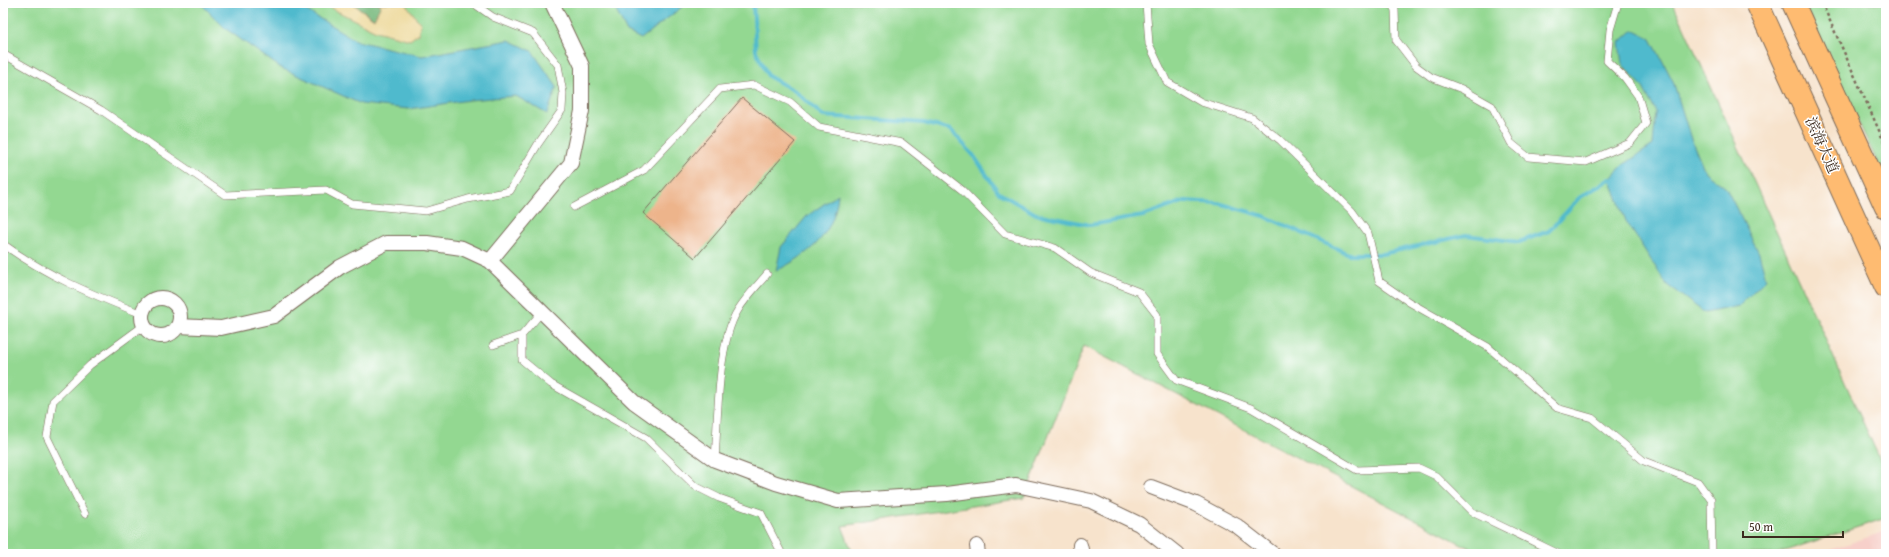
<svg xmlns="http://www.w3.org/2000/svg" width="1889" height="557" font-family="'Gentium Book Plus','Noto Serif SC',serif">
<rect width="100%" height="100%" fill="#fff"/>
<filter id="ink" filterUnits="userSpaceOnUse"><feTurbulence type="fractalNoise" baseFrequency=".025" numOctaves="2"/><feDisplacementMap in="SourceGraphic" scale="8" xChannelSelector="R" yChannelSelector="G"/><feConvolveMatrix kernelMatrix="1 2 1 2 8 2 1 2 1" color-interpolation-filters="sRGB"/></filter>
<filter id="wash" filterUnits="userSpaceOnUse"><feTurbulence type="fractalNoise" baseFrequency=".012" numOctaves="4" result="noise"/><feDisplacementMap in="SourceGraphic" scale="16" xChannelSelector="R" yChannelSelector="G"/><feGaussianBlur stdDeviation="0.9" result="paint"/><feColorMatrix in="noise" values="0 0 0 0 0 0 0 0 0 0 0 0 0 0 0 0 0 1.4 0 .05"/><feComposite in="paint" operator="in"/></filter>
<g filter="url(#wash)">
<rect width="100%" height="100%" fill="#f7e3cc"/>
<path fill="#f7d0ca" d="M1886,531V554H1818Z"/>
<path fill="#93d891" stroke="#678158" d="M3,3H1673L1886,473V518L1775,554H1481L1084,346L1024,498L842,526L853,554H3Z
M1803,3H1886V181Z"/>
<path fill="#76b87b" stroke="#58714c" d="M352,3H378L381,5L375,19Z"/>
<path fill="#eeda9e" stroke="#94825e" d="M321,3H352L374,19L381,5L378,3H405L421,24L418,34L410,40L376,31Z"/>
<path fill="#50bacd" stroke="#467276" d="M200,3H294L357,41L422,56L509,40L532,51L557,87L547,114L516,96L469,100L409,109L361,104L281,68L226,29Z
M612,3H687L641,39L627,32Z
M1633,30L1651,39L1673,81L1691,139L1705,172L1726,188L1759,253L1766,279L1739,306L1705,313L1667,285L1626,221L1610,179L1623,165L1653,145L1656,112L1642,86L1622,64L1619,43Z
M838,194C835,234 810,254 776,271L781,247L807,216Z"/>
<g fill="none" stroke-linecap="round" stroke-linejoin="round">
<path stroke="#50bacd" stroke-width="4" d="M753,3L756,51L768,76L795,91L823,116L924,123L951,130L974,156L999,193L1036,214L1090,225L1143,216L1185,201L1218,203L1264,216L1349,254H1382L1466,235L1519,242L1549,231L1579,198L1610,179"/>
</g>
<g id="blocks">
<path fill="#edb48b" d="M742,98L795,142L695,258L643,213Z"/>
</g>
</g>
<g filter="url(#ink)">
<use href="#blocks" fill-opacity="0" stroke="#7d6b5b" stroke-width="1"/>
<g fill="none" stroke-linecap="round" stroke-linejoin="round">
<g stroke="#7d6b5b" stroke-width="8">
<path id="service" d="M1146,3L1149,44L1167,82L1201,102L1252,118L1280,140L1352,211L1368,233L1379,281L1409,302L1488,347L1557,408L1592,418L1644,461L1698,482L1711,500L1712,554
M1391,3L1395,10L1396,40L1416,66L1431,77L1462,89L1492,106L1511,143L1528,157L1586,162L1630,143L1646,123L1638,96L1625,78L1607,61L1610,30L1618,3
M3,54L101,110L225,195L326,190L352,204L426,211L468,199L510,191L538,144L562,110L563,93L558,65L533,33L493,17L473,3
M574,207L644,170L720,89L754,85L790,102L819,127L902,143L962,190L1005,234L1055,248L1091,273L1139,292L1157,315V354L1176,380L1251,408L1357,470L1419,468L1436,476L1472,512L1559,554
M3,244C45,275 93,295 142,314
M522,335V360L551,384L646,438L695,486L719,498L761,513L782,554
M493,345L522,335L542,312
M715,460C718,420 717,343 738,310C746,297 757,286 767,274
M85,514L47,437L53,401L90,365L143,326"/>
</g>
<g stroke="#7d6b5b" stroke-width="16">
<path id="minor" d="M490,261L571,163L582,111V66L552,3
M142 317a19 19 0 1 1 38 0a19 19 0 1 1-38 0Z
M178,326L221,328L274,316L340,267L386,243H427L462,248L490,261L634,402L715,460L776,483L838,501L947,494L1016,485L1091,501L1139,524L1177,554
M1151,487L1196,504L1237,526L1273,554
M1080,545L1082,554
M977,546L978,554"/>
</g>
<g stroke="#7d6b5b" stroke-width="24">
<path id="trunk" d="M1757,3L1886,287
M1793,3L1886,207"/>
</g>
<path stroke="#7d6b5b" stroke-width="2.5" stroke-dasharray="3 3" stroke-linecap="butt" d="M1822,3L1886,146"/>
<use href="#service" stroke="#fff" stroke-width="7"/>
<use href="#minor" stroke="#fff" stroke-width="14"/>
<use href="#trunk" stroke="#febb71" stroke-width="22"/>
</g>
</g>
<g text-anchor="middle" stroke-width="3" stroke-linejoin="round" paint-order="stroke">
<g font-size="15" fill="#3b2a1e" stroke="#fff">
<text transform="translate(1822 145) rotate(66)" y="5">滨海大道</text>
</g>
</g>
<rect width="1889" height="557" fill="none" stroke="#fff" stroke-width="16"/>
<path d="M1743 531v6h100v-6" fill="none" stroke="#3b2a1e" stroke-width="2"/>
<text x="1749" y="531" font-size="12" fill="#3b2a1e" stroke="#ffffff" stroke-width="3" paint-order="stroke">50 m</text>
</svg>
